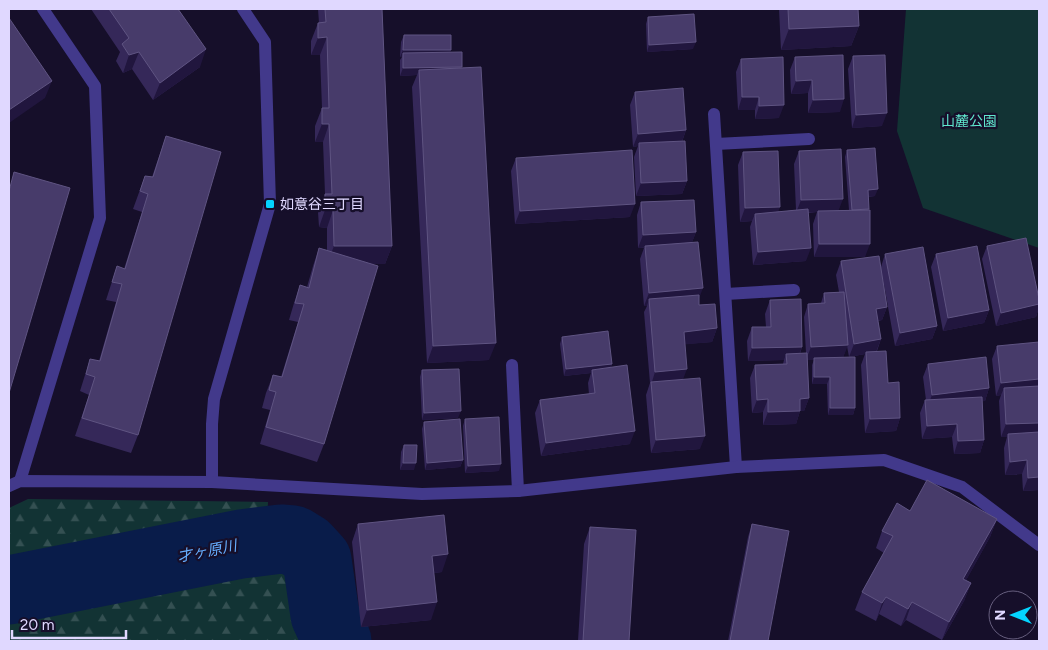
<svg xmlns="http://www.w3.org/2000/svg" width="1048" height="650" font-family="Figtree,'Noto Sans JP',sans-serif">
<defs>
<pattern id="forest-firs" width="22" height="20" patternUnits="userSpaceOnUse" patternTransform="scale(1.25)"><rect width="22" height="20" fill="#123334"/><path d="M5 1l3.5 6h-7zM16 11l3.5 6h-7z" fill="#345052"/></pattern>
</defs>
<rect width="100%" height="100%" fill="#160f2a"/>
<path fill="url(#forest-firs)" d="M28,499L268,502L267,519L275,550L298,570L301,605L318,641H9V508Z"/>
<path fill="#123334" d="M906,9H1039V248L923,208L897,131Z"/>
<g fill="none" stroke-linecap="round" stroke-linejoin="round">
<path stroke="#091c4a" stroke-width="69" d="M9,590L241,544L281,539L293,540L306,548L317,560L325,615L337,641"/>
<path stroke="#42398b" stroke-width="12" d="M714,114L736,467
M716,144L809,139
M726,294L794,290
M512,365L518,491
M20,481L100,218L95,86L43,9
M212,482V424L214,399L270,204L265,42L243,9"/>
<path stroke="#42398b" stroke-width="12" d="M9,486L20,481L212,482L422,494L518,491L736,467L884,460L962,487L1039,545"/>
</g>
<path fill="#352859" d="M91,9H178L200,67L153,100L132,69L123,73L116,61L120,52Z
M318,9H382L392,246L385,264H373L324,444L317,462L260,444L270,410L262,408L266,393L273,375L281,377L298,322L289,320L294,303L300,285L307,287L313,266L319,248L327,250V228L319,227L318,212L325,194L323,142H315V126L322,108L320,55H311V41L318,23H319Z
M779,9H858L859,26L851,46L781,50Z
M648,17L693,49L647,52L646,24Z
M404,35L450,53L461,68L489,360L427,363L412,87L417,75L400,76V60L402,57H400L401,42Z
M853,56L882,126L852,128L848,69Z
M795,57L840,112L808,113V93L791,94L790,70Z
M741,59L779,118L755,119V110H738L736,72Z
M635,92L686,130L682,142L687,181L682,194L636,196L634,157L638,146L633,147L630,105Z
M166,136L138,435L131,453L75,436L89,395L80,391L90,359L99,361L116,302L106,300L117,266L124,269L142,212L133,209L145,176L152,177Z
M847,150L875,196L868,197L869,210L865,257H814L813,224L817,212L808,213L806,261L753,265L750,227L752,221L740,222L738,165L743,152L779,212L796,210L794,164L799,151L838,210H849L845,157Z
M516,158L630,217L515,224L511,171Z
M641,202L696,232L692,242L699,305L717,328L712,342L685,344L683,379L700,449L651,453L646,395L650,383L644,312L647,306H644L640,259L644,248H638L637,215Z
M987,246L1039,299V307L1036,317L996,326L982,259Z
M885,254L937,326L932,339L895,346L883,279L887,307L882,320L878,321L881,339L877,351L900,418L896,431L865,433L861,365L865,354L849,357L847,346L843,357L855,408L853,415H828L827,384H812V365L814,360H807L809,398L804,411H800L796,424L763,425V412L752,413L750,378L755,365L783,364L784,360L748,361L747,341L752,327H766L765,314L770,300L802,347L800,354L806,353L804,317L808,304L821,303L824,293L839,292L836,275L841,261L881,267Z
M936,254L989,310L984,323L943,331L931,267Z
M562,337L612,364L611,367L630,444L541,456L535,413L540,400L589,394L588,383L591,373L564,376L560,344Z
M997,346L1039,490L1023,491L1022,474L1005,475L1004,448L1007,437H1001L999,401L1001,395L996,396L992,359Z
M928,364L989,388L985,401H982L984,440L980,453L954,454L952,437L922,439L920,413L925,400H926L923,377Z
M422,370L458,418L422,420L420,377Z
M465,419L499,471L465,473L463,426Z
M424,422L463,460L460,467L425,470L422,429Z
M404,445L414,470H400L401,452Z
M910,511L997,519L990,537L966,580L971,583L964,601L942,640L906,620L901,626L879,614L876,621L855,610L862,592L884,553L876,548L882,531Z
M358,524L442,572L434,573L431,620L361,627L352,542Z
M752,524L768,641H728L748,537Z
M590,527L629,641H578L584,544Z"/>
<path fill="#21163e" d="M859,26L851,46L781,50L789,29Z
M327,37L320,55H311L318,38Z
M696,42L693,49L647,52L649,45Z
M206,49L200,67L153,100L160,83Z
M403,50H451L448,57L403,53L402,57H400Z
M139,52L132,69L123,73L129,55Z
M462,67L419,70L417,75L400,76L403,68Z
M812,80L808,93L791,94L796,81Z
M52,81L45,98L9,123V110Z
M742,97H759L755,110H738Z
M844,99L840,112L808,113L813,100Z
M784,105L779,118L755,119L759,106Z
M887,113L882,126L852,128L856,115Z
M322,124H329L323,142H315Z
M686,130L681,144L639,143L638,146L633,147L638,134Z
M687,181L682,194L636,196L641,183Z
M878,189L875,196L865,197L868,190Z
M843,199L838,212L818,211L817,212L796,213L801,200Z
M635,204L630,217L515,224L520,211Z
M780,207L775,220L755,214L752,221L740,222L745,208Z
M325,210H333L327,228L319,227Z
M696,232L691,245L638,248L643,235Z
M819,244H870L865,257H814Z
M334,246H392L385,264H327Z
M811,248L806,261L753,265L758,252Z
M703,288L698,301L649,299L647,306H644L649,293Z
M1039,304V307L1036,317L996,326L1001,313Z
M887,307L882,320L871,322L876,309Z
M989,310L984,323L943,331L948,318Z
M937,326L932,339L895,346L900,333Z
M717,328L712,342L679,345L684,332Z
M881,339L876,352H866L865,354L849,357L854,344Z
M496,343L489,360L427,363L433,346Z
M848,345L843,358H814V360H806L811,347Z
M802,347L797,360L786,354L784,360L748,361L752,348Z
M612,364L610,371L592,370L591,373L564,376L566,369Z
M687,369L682,382L651,385L655,372Z
M814,377H830L827,384H812Z
M1039,379V392L1004,388L1001,395L996,396L1001,383Z
M989,388L985,401L927,408L932,395Z
M809,398L804,411H800L796,424L763,425L768,412L800,399Z
M768,399L763,412L752,413L757,400Z
M830,408H855L853,415H828Z
M461,411L458,418L422,420L424,413Z
M900,418L896,431L865,433L870,419Z
M1039,423V436L1008,434L1007,437H1001L1006,424Z
M957,424L952,437L922,439L927,426Z
M635,431L630,444L541,456L546,443Z
M705,436L700,449L651,453L656,440Z
M984,440L980,453L954,454L958,441Z
M463,460L460,467L425,470L427,463Z
M1027,460L1022,474L1005,475L1010,462Z
M403,463H416L414,470H400Z
M501,464L499,471L465,473L468,466Z
M1039,477V490L1023,491L1028,478Z
M997,519L990,537L957,597L963,579Z
M448,554L442,572L426,574L432,556Z
M971,583L964,601L942,640L949,622Z
M886,597L879,614L876,621L882,603Z
M437,602L431,620L361,627L367,610Z
M912,602L906,620L901,626L908,609Z"/>
<path fill="#473b6a" stroke="#5f5482" d="M109,9H178L206,49L160,83L139,52L129,55L122,44L129,38Z
M325,9H382L392,246H334L333,210H325V194H332L329,124H322V108H329L327,37L318,38V23L326,22Z
M788,9H858L859,26L789,29Z
M694,14L696,42L649,45L648,17Z
M9,18L52,81L9,110Z
M404,35H451V50H403Z
M462,52V67L403,68V53Z
M843,55L844,99L813,100L812,80L796,81L795,57Z
M885,55L887,113L856,115L853,56Z
M783,57L784,105L759,106V97H742L741,59Z
M481,67L496,343L433,346L419,70Z
M683,88L686,130L638,134L635,92Z
M166,136L221,152L138,435L82,418L95,377L86,374L90,359L100,361L122,284L112,282L117,266L125,269L148,194L140,191L145,176L153,177Z
M685,141L687,181L641,183L639,143Z
M875,148L878,189L868,190L869,209L852,210L847,150Z
M841,149L843,199L801,200L799,151Z
M632,150L635,204L520,211L516,158Z
M778,151L780,207L745,208L743,152Z
M14,172L70,188L9,393V191Z
M694,200L696,232L643,235L641,202Z
M808,209L811,248L758,252L755,214Z
M870,210V244H819L818,211Z
M1026,238L1039,299V304L1001,313L987,246Z
M698,242L703,288L649,293L645,246Z
M977,246L989,310L948,318L936,254Z
M923,247L937,326L900,333L885,254Z
M319,248L378,266L324,444L266,427L276,392L269,390L273,375L282,377L304,304L295,303L300,285L309,288Z
M879,256L887,307L876,309L881,339L854,344L841,261Z
M844,292L848,345L811,347L808,304L825,303L824,293Z
M699,295V305L715,304L717,328L684,332L687,369L655,372L649,299Z
M801,299L802,347L752,348V327H771L770,300Z
M608,331L612,364L566,369L562,337Z
M1039,342V379L1001,383L997,346Z
M886,351L888,383L899,382L900,418L870,419L866,352Z
M807,353L809,398L800,399V411L768,412V399L757,400L755,365L787,364L786,354Z
M855,357V408H830V377H814V358Z
M986,357L989,388L932,395L928,364Z
M627,365L635,431L546,443L540,400L595,393L592,370Z
M459,369L461,411L424,413L422,370Z
M700,378L705,436L656,440L651,382Z
M1039,386V423L1006,424L1004,388Z
M982,397L984,440L958,441L957,424L927,426L925,400Z
M499,417L501,464L468,466L465,419Z
M460,419L463,460L427,463L424,422Z
M1039,432V477L1028,478L1027,460L1010,462L1008,434Z
M404,445H417L416,463H403Z
M927,480L997,519L963,579L971,583L949,622L912,602L908,609L886,597L882,603L862,592L893,536L882,531L897,503L910,511Z
M444,515L448,554L432,556L437,602L367,610L358,524Z
M752,524L789,531L768,641H730Z
M590,527L636,530L629,641H583Z"/>
<rect fill="#04d4ff" stroke="#160f2a" stroke-width="2" x="265" y="199" width="10" height="10" rx="2.5"/>
<g text-anchor="middle" stroke-width="4.5" stroke-linejoin="round" paint-order="stroke">
<g font-size="14" fill="#5fe5cd" stroke="#160f2a">
<text x="969" y="126">山麓公園</text>
</g>
<g font-size="14" fill="#e0d8ff" stroke="#160f2a" text-anchor="start">
<text x="280" y="209">如意谷三丁目</text>
</g>
<g font-size="15" font-style="italic" fill="#66aeff" stroke="#160f2a">
<text transform="translate(207 551) rotate(-11)" y="5">才ヶ原川</text>
</g>
</g>
<rect width="1048" height="650" fill="none" stroke="#e0d8ff" stroke-width="20"/>
<g transform="translate(1013 615) rotate(270)"><circle r="24" fill="#160f2a" stroke="#675f7f"/>
<path d="M0-4L9 19L0 12L-9 19Z" fill="#04d4ff"/>
<text y="-8" font-size="14" font-weight="bold" text-anchor="middle" fill="#e0d8ff">N</text>
</g>
<path d="M12 630v8h114v-8" fill="none" stroke="#e0d8ff" stroke-width="2.5"/>
<text x="20" y="630" font-size="15" fill="#e0d8ff" stroke="#160f2a" stroke-width="4" paint-order="stroke">20 m</text>
</svg>
